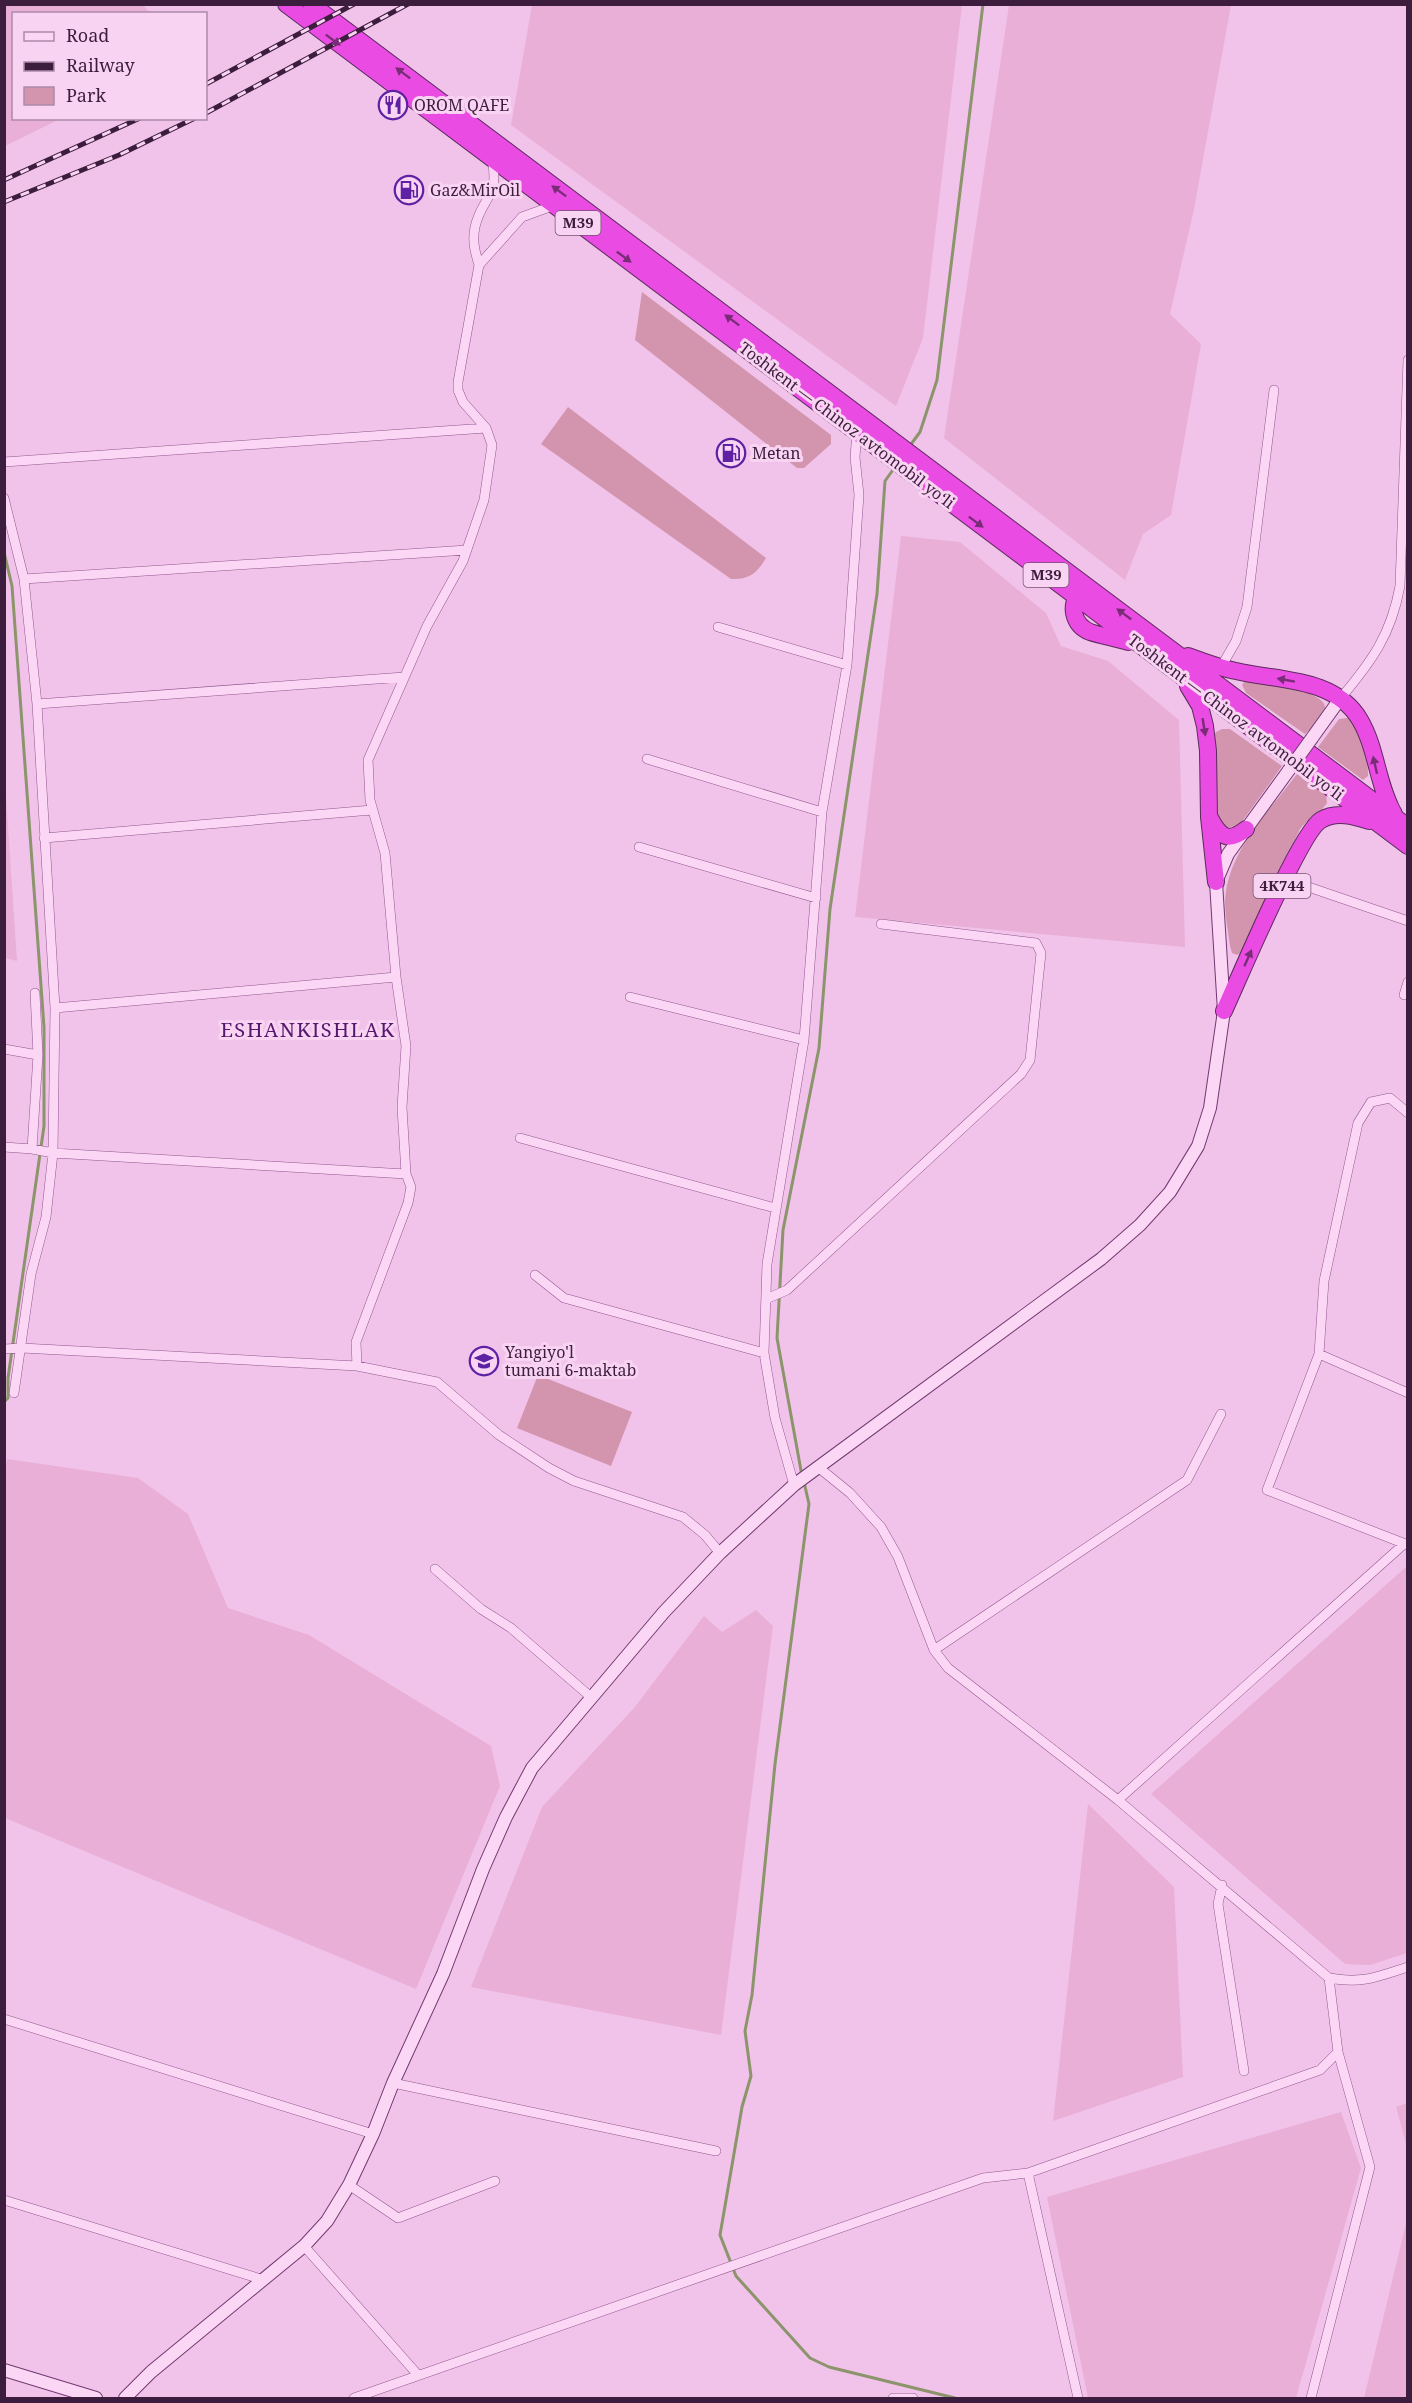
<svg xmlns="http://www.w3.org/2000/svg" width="1412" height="2403" font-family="'Noto Serif',serif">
<rect width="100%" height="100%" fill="#f2c3ea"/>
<path fill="#e9afd6" d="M5,4L143,5L150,13L14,14V118L60,119L5,146Z
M532,5H962L923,338L896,406L511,125Z
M1009,5H1231L1194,209L1170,314L1201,344L1171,515L1143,534L1125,580L944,438Z
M901,536L960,542L1046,613L1061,646L1108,661L1179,720L1185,947L855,917Z
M5,782L17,961L5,958Z
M7,1459L138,1478L188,1514L228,1608L309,1635L491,1746L500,1786L416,1989L5,1818L4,1478Z
M1407,1566V1953L1370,1965L1345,1964L1151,1794Z
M756,1610L773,1626L721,2035L471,1987L542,1807L634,1708L704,1616L722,1632Z
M1088,1804L1174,1887L1183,2077L1053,2121Z
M1407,2103H1408L1407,2147L1396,2107Z
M1341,2112L1361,2168L1296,2398H1088L1047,2197Z
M1407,2219V2398H1364Z"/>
<path fill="#d295ad" d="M642,292L831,435V444L804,468H797L635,340Z
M568,407L766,558C757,573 749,580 731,579L541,444Z
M1246,679C1261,682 1324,690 1325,707C1326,717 1311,728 1305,734L1246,693L1242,685Z
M1347,718C1359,724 1369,763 1368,776L1363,780L1318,747L1339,719Z
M1222,729H1230L1282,766L1241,823C1232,828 1225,829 1217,823L1212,739L1216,732Z
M1297,774L1326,795L1327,803C1320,814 1308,818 1300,829L1243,952L1237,955L1232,953L1230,946C1228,929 1223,908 1226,891C1233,846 1271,809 1297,774Z
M538,1375L632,1412L611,1466L517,1428Z"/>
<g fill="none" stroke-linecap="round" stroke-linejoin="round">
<path stroke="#8b946b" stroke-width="3" d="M909,447L920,432L937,380L983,4
M4,552L12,586L44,1027V1126L8,1378V1398L4,1402
M802,1476L777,1338L783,1230L819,1048L830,909L877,594L885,481L895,467
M804,1482L809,1504L775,1764L752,1995L745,2031L751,2076L742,2107L720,2235L736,2276L810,2358L829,2367L955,2398"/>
<g stroke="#8f578e" stroke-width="10">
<path id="street" d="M479,265C475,252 472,241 475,227C482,196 500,198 492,159
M4,462L486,428
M4,498L24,579L37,704L55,1008L53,1153L46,1217L31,1274L14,1393
M24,579L467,550
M718,627L847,665
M1221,667L1236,641L1247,607L1274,390
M1340,699C1372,661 1391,635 1400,586L1408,360
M37,704L404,677
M647,759L822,812
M44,838L372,810
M639,847L816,898
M1285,879L1408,921
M1404,995L1408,982
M630,997L804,1040
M55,1008L396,977
M4,1049L38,1055
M1408,1113L1390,1098L1371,1102L1358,1123L1324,1281L1319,1354L1267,1490L1408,1545
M520,1138L775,1208
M4,1147L32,1149L53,1153L406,1174
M32,1149L38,1055L35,993
M535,1275L564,1298L764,1353
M766,1299L787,1290L1021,1074L1030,1060L1041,953L1036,943L881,924
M4,1349L22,1348L357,1366L437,1382L499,1435L549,1468L574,1481L683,1517L705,1535L720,1553
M1319,1354L1408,1393
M357,1366L356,1342L408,1203L411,1187L406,1174L402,1107L406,1046L396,977L385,853L370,800L368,760L427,626L463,561L484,500L492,445L486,428L463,402L458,390V382L479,265L522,217L555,205
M818,1467L850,1493L881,1527L898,1557L934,1650L948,1668L1118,1800L1329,1978C1363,1984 1376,1977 1408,1967
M794,1485L775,1418L764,1353L767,1264L804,1040L822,812L847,665L859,495L855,457L857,432
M435,1569L481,1609L511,1628L592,1698
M934,1650L1187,1480L1221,1414
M1118,1800L1404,1544
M1222,1885L1218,1904L1244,2071
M4,2019L373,2134
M393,2083L716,2151
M1028,2173L1078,2398
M349,2185L398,2218L495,2181
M4,2200L264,2280
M304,2246L418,2375
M354,2398L983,2178L1028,2173L1320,2070L1338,2052
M893,2398H913
M1311,2398L1370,2167L1338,2052L1329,1978"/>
</g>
<g stroke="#703a70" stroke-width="14">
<path id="secondary" d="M1312,738L1340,699
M4,2370L96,2398
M125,2398L151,2372L304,2246L327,2221L349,2185L373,2134L393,2083L443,1974L483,1869L506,1817L532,1768L664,1612L720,1553L794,1485L1101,1259L1140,1225L1170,1192L1198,1146L1210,1108L1224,1011L1216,882L1228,854L1289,770"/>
</g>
<g stroke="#5a2c5c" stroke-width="18">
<path id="highway" d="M286,4L1408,846
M311,4L1408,827
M1081,592C1068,604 1073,625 1090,632C1102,636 1116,638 1128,642
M1188,656C1204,662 1220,668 1236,671C1278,681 1335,677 1360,720C1377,749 1377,784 1394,814
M1188,686L1200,706L1205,726L1208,751L1209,817L1216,882
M1210,818C1220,837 1228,843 1246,829
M1224,1011C1238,981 1300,832 1321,820C1336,811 1354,816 1369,821"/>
</g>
<use href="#street" stroke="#fcd7f5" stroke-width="9"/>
<use href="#secondary" stroke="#fcd7f5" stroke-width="12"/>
<use href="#highway" stroke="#ea4be3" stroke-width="16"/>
<g stroke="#3c1d3d" stroke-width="5">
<path id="rail" d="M206,84L354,4
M206,113L408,4
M4,180L140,118
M4,202L119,155L195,118"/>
</g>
<use href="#rail" stroke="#f9d3f2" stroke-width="3" stroke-dasharray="9" stroke-linecap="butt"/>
<g stroke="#703a70" stroke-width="14" stroke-linecap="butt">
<path id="secondary-bridge" d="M1289,770L1312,738"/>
</g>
<use href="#secondary-bridge" stroke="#fcd7f5" stroke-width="12"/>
</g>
<defs><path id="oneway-solid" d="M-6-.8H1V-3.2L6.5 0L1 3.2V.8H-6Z" transform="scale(1.5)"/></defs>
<g fill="#792d77">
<use href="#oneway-solid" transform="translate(333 40) rotate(37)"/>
<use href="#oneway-solid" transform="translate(403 73) rotate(-143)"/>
<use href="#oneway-solid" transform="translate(559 191) rotate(-143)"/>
<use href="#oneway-solid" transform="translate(624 257) rotate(37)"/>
<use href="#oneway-solid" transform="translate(732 320) rotate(-143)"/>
<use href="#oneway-solid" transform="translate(976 522) rotate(37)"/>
<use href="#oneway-solid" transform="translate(1124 614) rotate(-143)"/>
<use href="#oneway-solid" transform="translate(1286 680) rotate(-170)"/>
<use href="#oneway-solid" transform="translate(1204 727) rotate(81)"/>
<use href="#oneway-solid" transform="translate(1375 765) rotate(-103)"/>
<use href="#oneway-solid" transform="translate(1248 958) rotate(-66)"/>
</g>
<defs>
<g id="restaurant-ring" transform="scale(1.5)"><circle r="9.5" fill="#f9d3f2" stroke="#5f21a4" stroke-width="1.5"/><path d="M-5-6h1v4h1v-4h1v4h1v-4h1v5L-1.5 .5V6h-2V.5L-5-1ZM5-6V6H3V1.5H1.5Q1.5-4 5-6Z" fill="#5f21a4"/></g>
<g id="fuel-ring" transform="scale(1.5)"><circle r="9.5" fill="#f9d3f2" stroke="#5f21a4" stroke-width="1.5"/><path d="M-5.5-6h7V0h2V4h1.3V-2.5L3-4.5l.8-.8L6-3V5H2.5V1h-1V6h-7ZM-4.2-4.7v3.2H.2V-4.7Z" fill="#5f21a4"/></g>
<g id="school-ring" transform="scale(1.5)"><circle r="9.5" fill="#f9d3f2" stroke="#5f21a4" stroke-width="1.5"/><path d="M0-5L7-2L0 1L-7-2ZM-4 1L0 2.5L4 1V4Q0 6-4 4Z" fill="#5f21a4"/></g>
</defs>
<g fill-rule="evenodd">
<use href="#restaurant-ring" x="393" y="105"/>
<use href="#fuel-ring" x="409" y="190"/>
<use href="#fuel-ring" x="731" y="453"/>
<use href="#school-ring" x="484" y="1361"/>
</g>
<g text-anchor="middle" stroke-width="6" stroke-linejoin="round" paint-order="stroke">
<g fill="#f9d3f2" stroke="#755473" stroke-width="1.5">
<rect x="555.5" y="211" width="45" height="24" rx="4.5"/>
<rect x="1023.5" y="563" width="45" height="24" rx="4.5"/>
<rect x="1253.5" y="874" width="57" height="24" rx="4.5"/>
</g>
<g font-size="15" font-weight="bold" fill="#3c1d3d">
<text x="578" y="228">M39</text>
<text x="1046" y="580">M39</text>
<text x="1282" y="891">4К744</text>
</g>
<g font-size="16" fill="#3c1d3d" stroke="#f9d3f2" text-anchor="start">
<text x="414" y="111">OROM QAFE</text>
<text x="430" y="196">Gaz&amp;MirOil</text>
<text x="752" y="459">Metan</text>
<text x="505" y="1358">Yangiyo'l<tspan x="505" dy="18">tumani 6-maktab</tspan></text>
</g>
<g font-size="16" fill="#3c1d3d" stroke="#f9d3f2">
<text transform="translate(847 425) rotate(37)" y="6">Toshkent — Chinoz avtomobil yoʻli</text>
<text transform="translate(1236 717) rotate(37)" y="6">Toshkent — Chinoz avtomobil yoʻli</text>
</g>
<g font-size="20" letter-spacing="1.5" fill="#54186e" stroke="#f9d3f2">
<text x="308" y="1037">ESHANKISHLAK</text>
</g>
</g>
<rect width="1412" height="2403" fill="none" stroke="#3c1d3d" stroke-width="12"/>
<rect x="12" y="12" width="195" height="108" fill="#f9d3f2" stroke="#ad8aaa" stroke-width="1.5"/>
<rect x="24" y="32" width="30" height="9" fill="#fcd7f5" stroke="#ad8aaa" stroke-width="1.5"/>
<text x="66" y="42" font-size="18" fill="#3c1d3d">Road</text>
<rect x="24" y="62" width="30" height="9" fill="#3c1d3d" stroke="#ad8aaa" stroke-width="1.5"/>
<text x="66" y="72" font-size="18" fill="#3c1d3d">Railway</text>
<rect x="24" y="87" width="30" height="18" fill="#d295ad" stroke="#ad8aaa" stroke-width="1.5"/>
<text x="66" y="102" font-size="18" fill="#3c1d3d">Park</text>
</svg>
